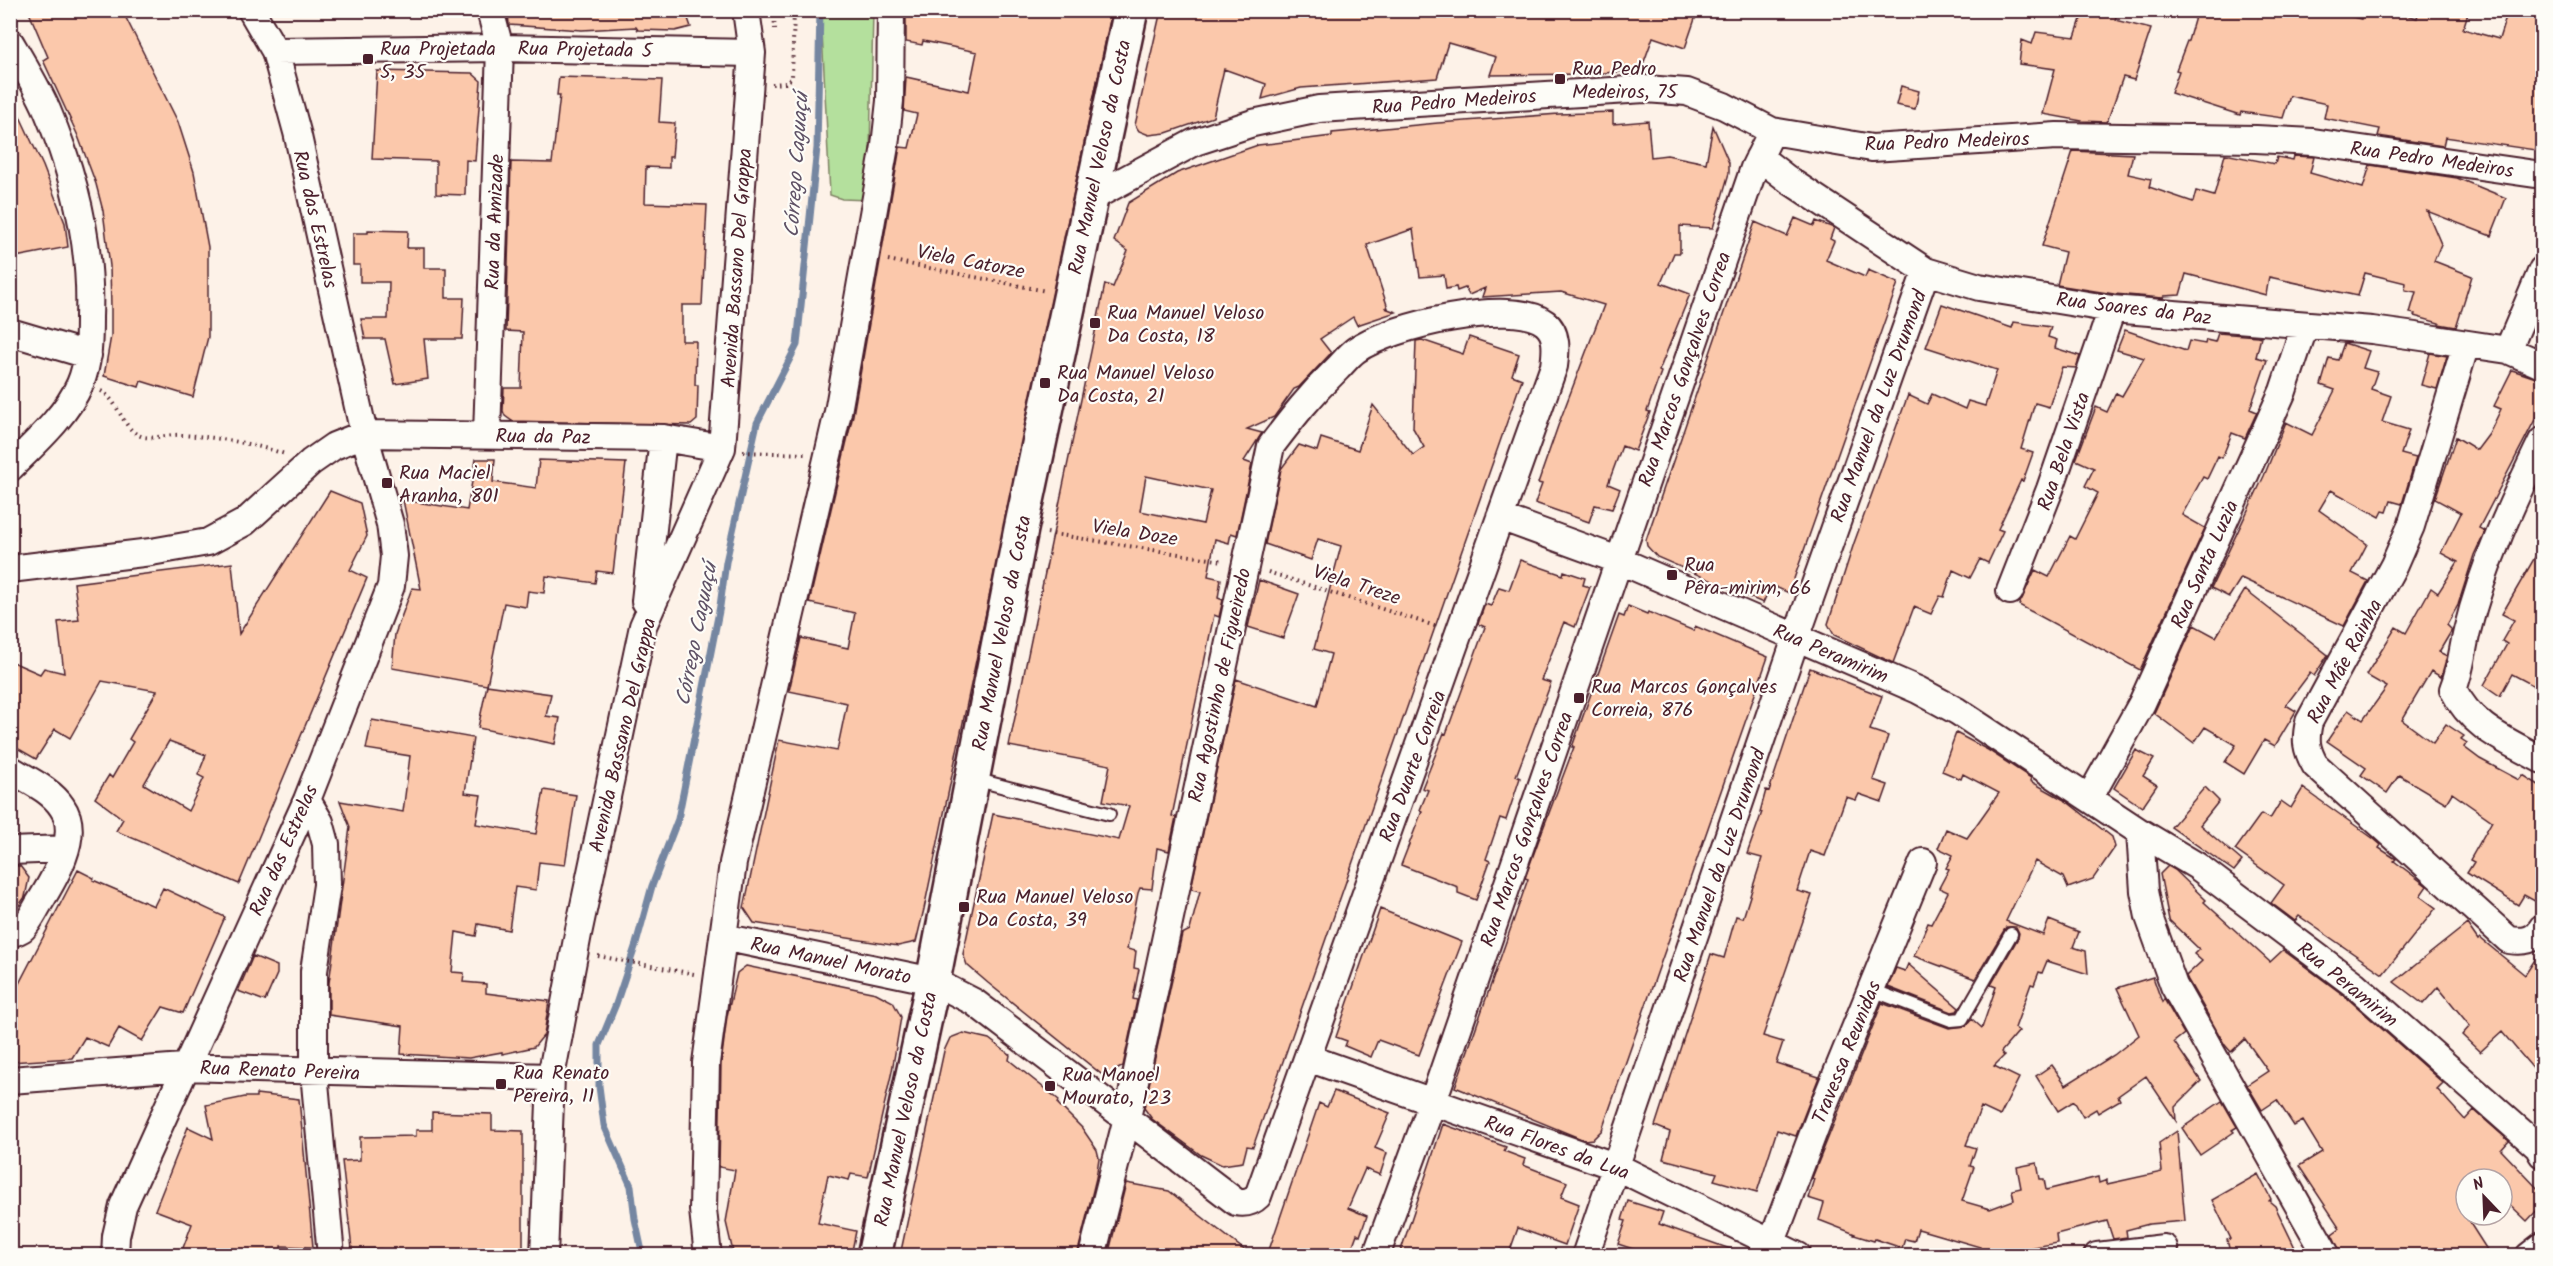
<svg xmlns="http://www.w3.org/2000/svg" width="2553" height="1266" font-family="Kalam,sans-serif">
<rect width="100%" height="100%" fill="#fdf2e8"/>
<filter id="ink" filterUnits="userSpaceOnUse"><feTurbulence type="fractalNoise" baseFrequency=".0167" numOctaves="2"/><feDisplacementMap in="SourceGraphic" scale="12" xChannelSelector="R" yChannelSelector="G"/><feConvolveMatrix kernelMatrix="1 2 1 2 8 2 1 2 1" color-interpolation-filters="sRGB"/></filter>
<g filter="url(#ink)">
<path fill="#b4e09d" stroke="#7f8064" stroke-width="1.5" d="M821,11H873L869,200L842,199L830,195Z"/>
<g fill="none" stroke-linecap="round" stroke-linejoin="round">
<path stroke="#7486a1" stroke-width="7" d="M643,1256L635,1219L631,1186L604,1125L599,1086V1045L616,1004L636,944L652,886L678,819L720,606L726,562L757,423L797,345L817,148L820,10"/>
</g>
<path fill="#fbc8ab" stroke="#4a1f2b" stroke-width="1.5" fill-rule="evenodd" d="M28,10H122L178,122L194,172L208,247V337L193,397L141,381L139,387L104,376L111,336V308L110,266L103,211L96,184L78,136L43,60L48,57Z
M508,10H685L691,27L675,31L638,30L636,27L582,30L509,25Z
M906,10H1112L924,909L916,942L898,946L754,923L744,908L779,740L837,751L847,703L789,691L801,638L848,648L855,613L809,603L853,415L900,147L909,148L917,114L904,111L906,77L969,91L977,52L923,41L922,45L906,42Z
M1161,10H1698L1685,48L1653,37L1641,70L1591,74L1490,75L1496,57L1448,43L1437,78L1301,88L1262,99L1266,84L1224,69L1213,117L1166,133L1149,135L1139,131L1135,125Z
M2084,10H2118L2115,20L2151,29L2134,80L2123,77L2107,122L2082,121L2043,114L2055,69L2019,64L2022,40L2032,44L2036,32L2075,37Z
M2197,10H2325L2361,19L2363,10H2389L2417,18L2419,10H2469L2463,29L2499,39L2508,10H2542V151L2445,137L2443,146L2378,136L2380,129L2324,118L2327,104L2290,96L2283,118L2241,112L2240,115L2171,93L2179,71L2176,70L2187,41H2188Z
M377,71L472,73L481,81L475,161L466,160L465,195L436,194V161L372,159Z
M559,77L662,80L659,122L675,123L672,157H669V168L646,167L645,203L707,205L702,305H682V341H696L695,385H698L697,420L691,425L512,421L505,416L503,411L504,388H521L523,332L506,331L511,162L552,163L560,95H557Z
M1901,86L1919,91L1915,109L1896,105Z
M10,95L43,166L65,223L68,247L10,258Z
M1613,112V124L1648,121L1651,157L1667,155L1706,163L1713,126L1729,163V173L1713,228L1680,226V253H1674L1661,283L1690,294L1659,371L1661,372L1647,411L1650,412L1635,451L1622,446L1608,484L1620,489L1612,509L1595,505L1589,522L1535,503L1542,484L1538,483L1559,423L1604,305L1561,292L1482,297L1485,288L1469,295L1465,288L1457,291L1456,287L1446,289L1444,275L1420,277L1413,229L1367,245L1388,308H1385L1396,312L1357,325L1353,317L1320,339L1331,353L1299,387L1294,389L1274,417L1247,429L1262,433L1244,461L1252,464L1237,535L1231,533L1229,543L1215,539L1208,576L1221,579L1218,598L1223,600L1219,617L1214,615L1172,816L1176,817L1169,851L1157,848L1152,889L1140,888L1138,893L1127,949L1136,951L1134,968L1139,969L1133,999L1137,1000L1123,1066L1105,1077L988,983L967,965L963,954L993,814L1119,840L1129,806L1103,801L1110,765L1009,746L1105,284L1113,287L1128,251L1114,241L1128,203L1177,173L1258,145L1332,136V133L1438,123L1559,114ZM1146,476L1211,490L1203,524L1140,511Z
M2073,151L2133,154L2128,174L2151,179L2149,187L2193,202L2196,191L2214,196L2225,154L2275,164L2277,157L2293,160L2294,156L2314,157L2310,173L2363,188L2370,165L2457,178L2506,198L2491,236L2427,211L2441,244L2434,261L2472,276L2456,327L2439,324V323L2414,316L2415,314L2410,313L2416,292L2405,290L2406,283L2365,273L2358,296L2269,277L2266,295L2186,274L2180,295L2164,296L2163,298L2114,294L2057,285L2065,252L2042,246Z
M1795,218L1814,226L1816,221L1834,228L1830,239L1834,241L1826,260L1865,277L1868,270L1898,283L1789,593L1771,585L1763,603L1657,557L1647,546L1646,540L1755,222L1787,236Z
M368,230L408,231L407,248H424V268H446V298H464L462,339H424L428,379L395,384L385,339H365L361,319H388L389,282H360V265H353V233H368Z
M1942,304L2012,328L2014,322L2051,327L2048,337L2057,340L2055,348L2080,356L2076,368L2062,367L2049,407L2035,403L2021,449L2033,453L2023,481L2021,480L1998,529L2003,531L1988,563L1980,559L1970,578L1953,570L1944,597L1940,596L1931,614L1914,607L1893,663L1834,635L1828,624L1854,543L1908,395L1927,404L1932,394L1965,409L1968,401L1985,406L1997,370L1926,347Z
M2125,330L2186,351L2189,341L2205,344L2206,340L2215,342L2218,333L2257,336L2261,337L2256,357L2267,360L2250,409L2257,412L2245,438L2232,433L2222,458L2218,456L2207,479L2203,477L2182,515L2205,528L2140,670L2019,605L2035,570L2049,577L2070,536L2075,539L2098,493L2085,486L2094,468L2076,460L2096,407L2107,412L2116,393L2122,396L2144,358L2117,350Z
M1469,337L1519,354L1512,375L1522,379L1253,1147L1247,1146L1243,1162L1222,1165L1201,1155L1152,1119L1144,1108L1182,934L1190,930L1200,891L1191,889L1236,679L1317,706L1331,654L1314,649L1341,546L1318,539L1311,560L1265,544L1281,469L1299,445L1317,451L1321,438L1358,450L1373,405L1413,455L1424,447L1413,428L1416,341L1422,340L1463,354Z
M2344,343L2369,351L2363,368L2377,372L2371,389L2391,396L2382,422L2409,430L2401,454L2416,458L2402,504L2391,501L2387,512L2383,511L2380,517L2331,490L2319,510L2367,544L2352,573L2368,581L2344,626L2241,578L2229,597L2211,588L2264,476L2286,422L2312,435L2335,390L2321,385L2329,358L2338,360Z
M2430,353L2447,356L2437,389L2421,385Z
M2512,370L2542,380V406L2479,528L2485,531L2474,555L2458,605L2447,625L2452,630L2439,652L2447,656L2441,677L2431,671L2402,720L2433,743L2446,724L2464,736L2461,739L2467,743L2464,747L2480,759L2519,780L2523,775L2542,787V905L2524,895L2518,905L2467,873L2474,862L2470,860L2492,821L2452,793L2446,803L2399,775L2387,793L2361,775L2366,768L2327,741L2348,710L2363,720L2387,687L2366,675L2396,627L2406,633L2431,588L2438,593L2458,562L2441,553L2461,513L2435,499L2456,437L2477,450L2489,434L2501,409L2494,406Z
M476,459H495L493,482L536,488L539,460L626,463L613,573L597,571L595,583L546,576L544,593L528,591L526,607L504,603L487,685L551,694L546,716L560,718L555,744L478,728L487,685L392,668L395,634L412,588L421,589L403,500L467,510Z
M330,491L360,503L367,536L350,570L367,578L239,884L116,831L123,819L95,798L109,775L112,778L133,742L129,739L157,691L102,681L70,738L55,729L36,759L10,744V661L40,674L44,668L64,673L58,622L79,620L74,583L232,563L239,634ZM169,741L206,755L198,775L204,778L188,811L144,784Z
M2542,545V690L2512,674L2500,696L2484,685L2507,644L2502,641L2514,620L2502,614Z
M1520,560L1563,575L1564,571L1585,578L1583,585L1590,587L1575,627L1564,622L1541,680L1551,683L1516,776L1520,778L1506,820L1500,818L1486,859L1490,861L1476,900L1458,893V887L1401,865L1422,811L1420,810L1428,790L1422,788L1444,733L1446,734L1485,627L1478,624L1485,604L1491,606L1499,587L1509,590Z
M1259,580L1299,594L1283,638L1248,627Z
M2245,590L2328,655L2314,676L2310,673L2286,705L2296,711L2275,746L2264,740L2244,774L2225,762L2236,745L2205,727L2194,743L2154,713L2194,625L2216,637Z
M1628,606L1647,614L1648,612L1694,631L1695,626L1768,657L1602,1130L1593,1139L1584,1140L1455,1087L1528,879L1525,878L1538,842L1574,747H1572L1619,615L1624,617Z
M1810,668L1882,696L1870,730L1888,736L1873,780L1888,785L1882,802L1859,794L1856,800L1846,797L1825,856L1810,851L1797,891L1812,895L1763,1036L1783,1042L1776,1063L1819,1077L1796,1136L1777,1130L1757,1192L1714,1180L1717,1173L1663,1159L1670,1132L1655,1126L1711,954L1724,958L1736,916L1743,918L1762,858L1747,854L1762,812H1760L1766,790L1769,791Z
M372,720L473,738L465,793L481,795L476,824L536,834L544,790L576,795L565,865L539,862L536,890L515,887L509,930L478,924L476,936L456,932L452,972L464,973L463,982L486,984V993L549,1001L544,1035L534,1047L502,1054V1052L469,1058L401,1054L403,1026L329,1015V983L350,827L340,801L403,812L410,756L366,749Z
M1956,733L1988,750L2031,778L2030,781L2066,801L2112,837L2115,847L2093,879L2068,888L2063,877L2035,861L2006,921L2043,935L2049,920L2079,932L2073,947L2086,951L2088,974L2047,961L2042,973L2039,972L2034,985L2031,984L2015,1028L2019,1031L2001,1052L2004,1056L1994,1066L2019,1078L2000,1116L1981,1107L1966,1145L1976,1148L1970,1166L1974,1167L1962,1201L1990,1209L2014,1200L2012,1190L2021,1188L2017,1167L2037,1163L2040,1179H2044L2046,1190L2098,1177L2099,1183L2107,1180V1184L2162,1172L2159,1143L2177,1131L2185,1221L2149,1224L2126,1230L2127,1237L2113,1239L2107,1221L2056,1234L2057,1243L2018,1250L2019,1254L1979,1256L1980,1247L1918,1229L1914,1241L1905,1239L1902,1248L1875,1239L1874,1241L1854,1235L1855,1234L1819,1220L1824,1203L1808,1198L1814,1179L1812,1178L1882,1003L1949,1028L1966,1026L1972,1019L1982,1028L1996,987L1991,985L2018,938L2019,933L2016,927H2006L1975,979L1914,956L1928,923L1931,924L1948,892L1939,888L1949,869L1946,868L1953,855L1938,848L1946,829L1967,838L1999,793L1963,774L1961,779L1942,771Z
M2136,750L2154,759L2143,776L2157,785L2142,807L2114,788Z
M2205,787L2219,801L2200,825L2242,861L2234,871L2171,827Z
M2303,788L2374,839L2381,845L2379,848L2396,859L2394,861L2427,886L2420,896L2436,908L2383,974L2299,916L2295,921L2271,903L2284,885L2235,850L2261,814L2270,819L2281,801L2291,808Z
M10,866H20L29,878L25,897L10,918Z
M2168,866L2175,870L2206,900L2204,902L2270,962L2283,950L2346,997L2443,1083L2437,1089L2465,1120L2474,1110L2509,1141L2501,1150L2542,1193V1205L2527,1221L2502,1197V1179H2466V1217L2491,1256H2342L2332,1234L2340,1228L2299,1166L2322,1152L2303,1121L2294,1126L2277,1100L2262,1110L2247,1085L2268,1071L2245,1039L2231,1052L2225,1045L2188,980L2186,976L2202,961L2194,954L2199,949L2169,920L2160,874Z
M78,870L94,878L93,880L154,906L163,888L225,917L183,1013L163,1007L142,1041L119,1028L108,1047L85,1037L72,1058L10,1062V1001Z
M1380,909L1462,942L1419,1055L1378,1040L1371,1057L1345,1046L1347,1041L1336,1037Z
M2467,924L2478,940L2480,938L2525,975L2542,949V1079L2502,1032L2480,1052L2462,1035L2470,1026L2438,987L2423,1004L2394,982Z
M253,956L277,966V974L265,1001L238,991Z
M1908,964L1959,1008L1957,1011L1952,1012L1888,987L1896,968L1905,971Z
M746,966L876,993L893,1002L901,1017L892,1071L868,1177L851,1174L849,1180L828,1175L818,1223L856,1231L851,1256H744L733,1252L726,1222L735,1170L719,1167L721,1064L727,1016L737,973Z
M2153,977L2162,1002L2164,999L2184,1034L2174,1042L2201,1081L2175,1107L2176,1121L2146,1076L2118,1096L2120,1100L2098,1113L2096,1109L2083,1117L2074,1101L2058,1111L2036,1076L2052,1065L2066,1085L2114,1055L2139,1035L2117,988Z
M963,1033L989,1039L1010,1055L1009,1060L1059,1100L1058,1104L1082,1128L1097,1150L1099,1158L1096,1178L1077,1256H921L901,1251L944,1051L950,1038Z
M1334,1091L1390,1113L1375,1148L1387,1153L1380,1175L1365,1169L1348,1208L1367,1216L1360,1236L1357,1234L1349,1256H1267L1319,1103L1327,1107Z
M256,1094L299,1099L313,1247L281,1246V1256H180L192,1224L155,1210L188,1127L213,1139L206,1105L245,1097H256Z
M2222,1101L2237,1127L2232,1130L2234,1132L2200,1155L2182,1128Z
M432,1112L492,1114V1130L523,1131V1256H381V1249H352L342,1161L360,1160V1137L416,1136V1130H432Z
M1443,1124L1506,1147L1504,1151L1525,1159L1523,1165L1567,1182L1561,1197L1579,1204L1565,1245L1518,1228L1508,1256H1399Z
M2258,1174L2271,1199L2269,1201L2275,1206L2299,1256H2231L2227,1240L2231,1239L2212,1200Z
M1126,1183L1169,1191L1252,1256H1108Z
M1628,1201L1663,1212L1659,1224L1739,1252V1256H1654L1618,1244L1626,1221L1622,1220Z"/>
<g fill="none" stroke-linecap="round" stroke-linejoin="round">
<g stroke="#4a1f2b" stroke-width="16">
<path id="lane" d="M974,779L1109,814
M1872,990L1951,1020L1962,1019L2011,934"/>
</g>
<g stroke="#4a1f2b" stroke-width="30">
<path id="street" d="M10,42C23,64 37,87 47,110C75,176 92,245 89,317C89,340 89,363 80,384C66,416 35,443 10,468
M275,51L500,48L752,53
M1759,157L1790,181L1926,271L1979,287L2112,309L2372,330L2415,336L2508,350L2542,365
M1091,198L1195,142L1253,123L1319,109L1645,89L1687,92L1724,106L1772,131L1872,148L2057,136L2256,139L2313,142L2542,175
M10,332L88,355
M2466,344L2411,526L2394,565L2309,722C2305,740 2306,749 2315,765L2509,940C2524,942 2534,941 2542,928
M2508,350L2542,270
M487,435L500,48L490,10
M2542,441C2513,501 2483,565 2467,631C2462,651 2461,670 2453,689C2472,728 2506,740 2542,760
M1500,517L1618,560L1918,690L1957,711L2140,832L2197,866L2355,985L2538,1147L2542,1154
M10,569L151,552L208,542L245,522L311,462L334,446L364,434L663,438L722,448
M2010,591L2050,489L2112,309
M645,601L663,438
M10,769C28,780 51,790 62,807C82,835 53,881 38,905C34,912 29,922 23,928C20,931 14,932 10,934
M2090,797L2142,703L2283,391L2305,325
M307,800L320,822L326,844L327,885L314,971V1072L331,1256
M2140,832L2144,891L2149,917L2174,986L2327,1256
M10,851L65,849
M723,937L933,981L974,1002L1236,1202C1245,1204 1251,1203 1258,1196L1554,366C1556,351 1558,333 1545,323C1512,297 1389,326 1356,350C1349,355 1343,363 1337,369C1311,394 1293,417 1271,446L1127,1118L1092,1256
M1308,1058L1617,1167L1798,1256
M10,1080L184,1067L551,1077
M1772,1242L1825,1102L1923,862
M115,1256L116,1236L123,1206L307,800L391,586L394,556L390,524L364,434L297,132L275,51L251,10
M544,1256L551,1077L578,934L643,626L722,448L752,53L746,10
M708,1256L703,1210L706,1063L733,863L838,412L885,146L890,101L891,10
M1376,1256L1433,1101L1754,168L1772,131
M1585,1256L1796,638L1926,271
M2097,1256L2164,1248
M2529,1256L2542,1246"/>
</g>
<g stroke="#4a1f2b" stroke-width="38">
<path id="secondary" d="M874,1256L933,981L1021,529L1131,10"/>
</g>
<path stroke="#4a1f2b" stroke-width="4" stroke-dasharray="1.5 4.5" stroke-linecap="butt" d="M774,10L775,29
M772,84L785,83L792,78L794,10
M888,260L1046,291
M101,391C120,401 122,432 144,437C155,439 169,434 181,435C219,437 249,443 285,454
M743,452L805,454
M1047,533L1223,561
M1268,572L1438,627
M598,956L694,974"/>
<use href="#lane" stroke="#fdfcf7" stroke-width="12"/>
<use href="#street" stroke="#fdfcf7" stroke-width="26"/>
<use href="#secondary" stroke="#fdfcf7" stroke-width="33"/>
</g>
</g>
<g fill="#4a1f2b" stroke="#fdfcf7" stroke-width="2">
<rect x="362" y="53" width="12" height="12" rx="3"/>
<rect x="1554" y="73" width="12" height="12" rx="3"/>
<rect x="1089" y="317" width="12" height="12" rx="3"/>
<rect x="1039" y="377" width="12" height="12" rx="3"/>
<rect x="381" y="477" width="12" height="12" rx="3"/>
<rect x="1666" y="569" width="12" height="12" rx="3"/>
<rect x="1573" y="692" width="12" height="12" rx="3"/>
<rect x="958" y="901" width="12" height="12" rx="3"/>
<rect x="495" y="1078" width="12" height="12" rx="3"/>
<rect x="1044" y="1080" width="12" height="12" rx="3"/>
</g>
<g text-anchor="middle" stroke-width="4.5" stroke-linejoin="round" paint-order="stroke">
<g font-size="20" fill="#4a1f2b" stroke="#fdfcf7" text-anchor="start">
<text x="380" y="55">Rua Projetada<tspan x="380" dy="23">5, 35</tspan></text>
<text x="1572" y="75">Rua Pedro<tspan x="1572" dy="23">Medeiros, 75</tspan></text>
<text x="1107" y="319">Rua Manuel Veloso<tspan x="1107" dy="23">Da Costa, 18</tspan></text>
<text x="1057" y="379">Rua Manuel Veloso<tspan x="1057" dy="23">Da Costa, 21</tspan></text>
<text x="399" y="479">Rua Maciel<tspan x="399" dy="23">Aranha, 801</tspan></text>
<text x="1684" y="571">Rua<tspan x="1684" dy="23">Pêra-mirim, 66</tspan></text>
<text x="1591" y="693">Rua Marcos Gonçalves<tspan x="1591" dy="23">Correia, 876</tspan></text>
<text x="976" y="903">Rua Manuel Veloso<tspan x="976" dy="23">Da Costa, 39</tspan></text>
<text x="513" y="1079">Rua Renato<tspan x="513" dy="23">Pereira, 11</tspan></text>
<text x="1062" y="1081">Rua Manoel<tspan x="1062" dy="23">Mourato, 123</tspan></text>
</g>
<g font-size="20" fill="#4a1f2b" stroke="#fdfcf7">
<text transform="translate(585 49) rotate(1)" y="7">Rua Projetada 5</text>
<text transform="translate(1454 101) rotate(-4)" y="7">Rua Pedro Medeiros</text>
<text transform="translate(1947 141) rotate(-2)" y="7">Rua Pedro Medeiros</text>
<text transform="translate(1099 157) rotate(-78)" y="7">Rua Manuel Veloso da Costa</text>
<text transform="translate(2432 159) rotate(8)" y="7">Rua Pedro Medeiros</text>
<text transform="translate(316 219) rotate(77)" y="7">Rua das Estrelas</text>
<text transform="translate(494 222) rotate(-88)" y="7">Rua da Amizade</text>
<text transform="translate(971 261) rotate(11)" y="7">Viela Catorze</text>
<text transform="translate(736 268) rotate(-86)" y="7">Avenida Bassano Del Grappa</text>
<text transform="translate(2134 308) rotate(7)" y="7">Rua Soares da Paz</text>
<text transform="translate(1684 369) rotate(-71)" y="7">Rua Marcos Gonçalves Correa</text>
<text transform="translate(1878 406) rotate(-70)" y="7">Rua Manuel da Luz Drumond</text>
<text transform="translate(543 436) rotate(1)" y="7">Rua da Paz</text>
<text transform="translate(2063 451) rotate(-71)" y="7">Rua Bela Vista</text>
<text transform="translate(1135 532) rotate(9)" y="7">Viela Doze</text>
<text transform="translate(2204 564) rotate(-66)" y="7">Rua Santa Luzia</text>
<text transform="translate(1357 584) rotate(18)" y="7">Viela Treze</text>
<text transform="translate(1001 633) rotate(-79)" y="7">Rua Manuel Veloso da Costa</text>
<text transform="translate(1831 653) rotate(23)" y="7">Rua Peramirim</text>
<text transform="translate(2344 661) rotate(-62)" y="7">Rua Mãe Rainha</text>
<text transform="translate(1219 685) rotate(-78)" y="7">Rua Agostinho de Figueiredo</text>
<text transform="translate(622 735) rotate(-77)" y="7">Avenida Bassano Del Grappa</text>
<text transform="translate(1412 766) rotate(-70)" y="7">Rua Duarte Correia</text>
<text transform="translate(1526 829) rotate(-71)" y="7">Rua Marcos Gonçalves Correa</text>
<text transform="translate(283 850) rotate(-66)" y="7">Rua das Estrelas</text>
<text transform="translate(1719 865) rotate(-71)" y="7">Rua Manuel da Luz Drumond</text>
<text transform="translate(831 960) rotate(12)" y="7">Rua Manuel Morato</text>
<text transform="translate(2348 984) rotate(39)" y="7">Rua Peramirim</text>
<text transform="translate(1846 1052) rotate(-68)" y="7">Travessa Reunidas</text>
<text transform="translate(280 1070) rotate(2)" y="7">Rua Renato Pereira</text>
<text transform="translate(905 1109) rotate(-78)" y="7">Rua Manuel Veloso da Costa</text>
<text transform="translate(1557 1147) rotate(20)" y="7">Rua Flores da Lua</text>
</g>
<g font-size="21" font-style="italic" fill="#5f5266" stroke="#fdfcf7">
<text transform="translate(796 165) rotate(-86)" y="7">Córrego Caguaçú</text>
<text transform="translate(696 634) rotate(-79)" y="7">Córrego Caguaçú</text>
</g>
</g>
<rect width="2553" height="1266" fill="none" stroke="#fdfcf7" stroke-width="36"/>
<rect x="18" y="18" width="2517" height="1230" fill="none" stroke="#4a1f2b" stroke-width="2" filter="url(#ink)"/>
<g transform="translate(2484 1197) rotate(337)"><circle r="28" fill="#fdfcf7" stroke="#b5a4a5" stroke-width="1.5"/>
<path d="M0-4.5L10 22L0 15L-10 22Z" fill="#4a1f2b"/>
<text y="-9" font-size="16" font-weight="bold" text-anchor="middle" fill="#4a1f2b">N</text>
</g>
</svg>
